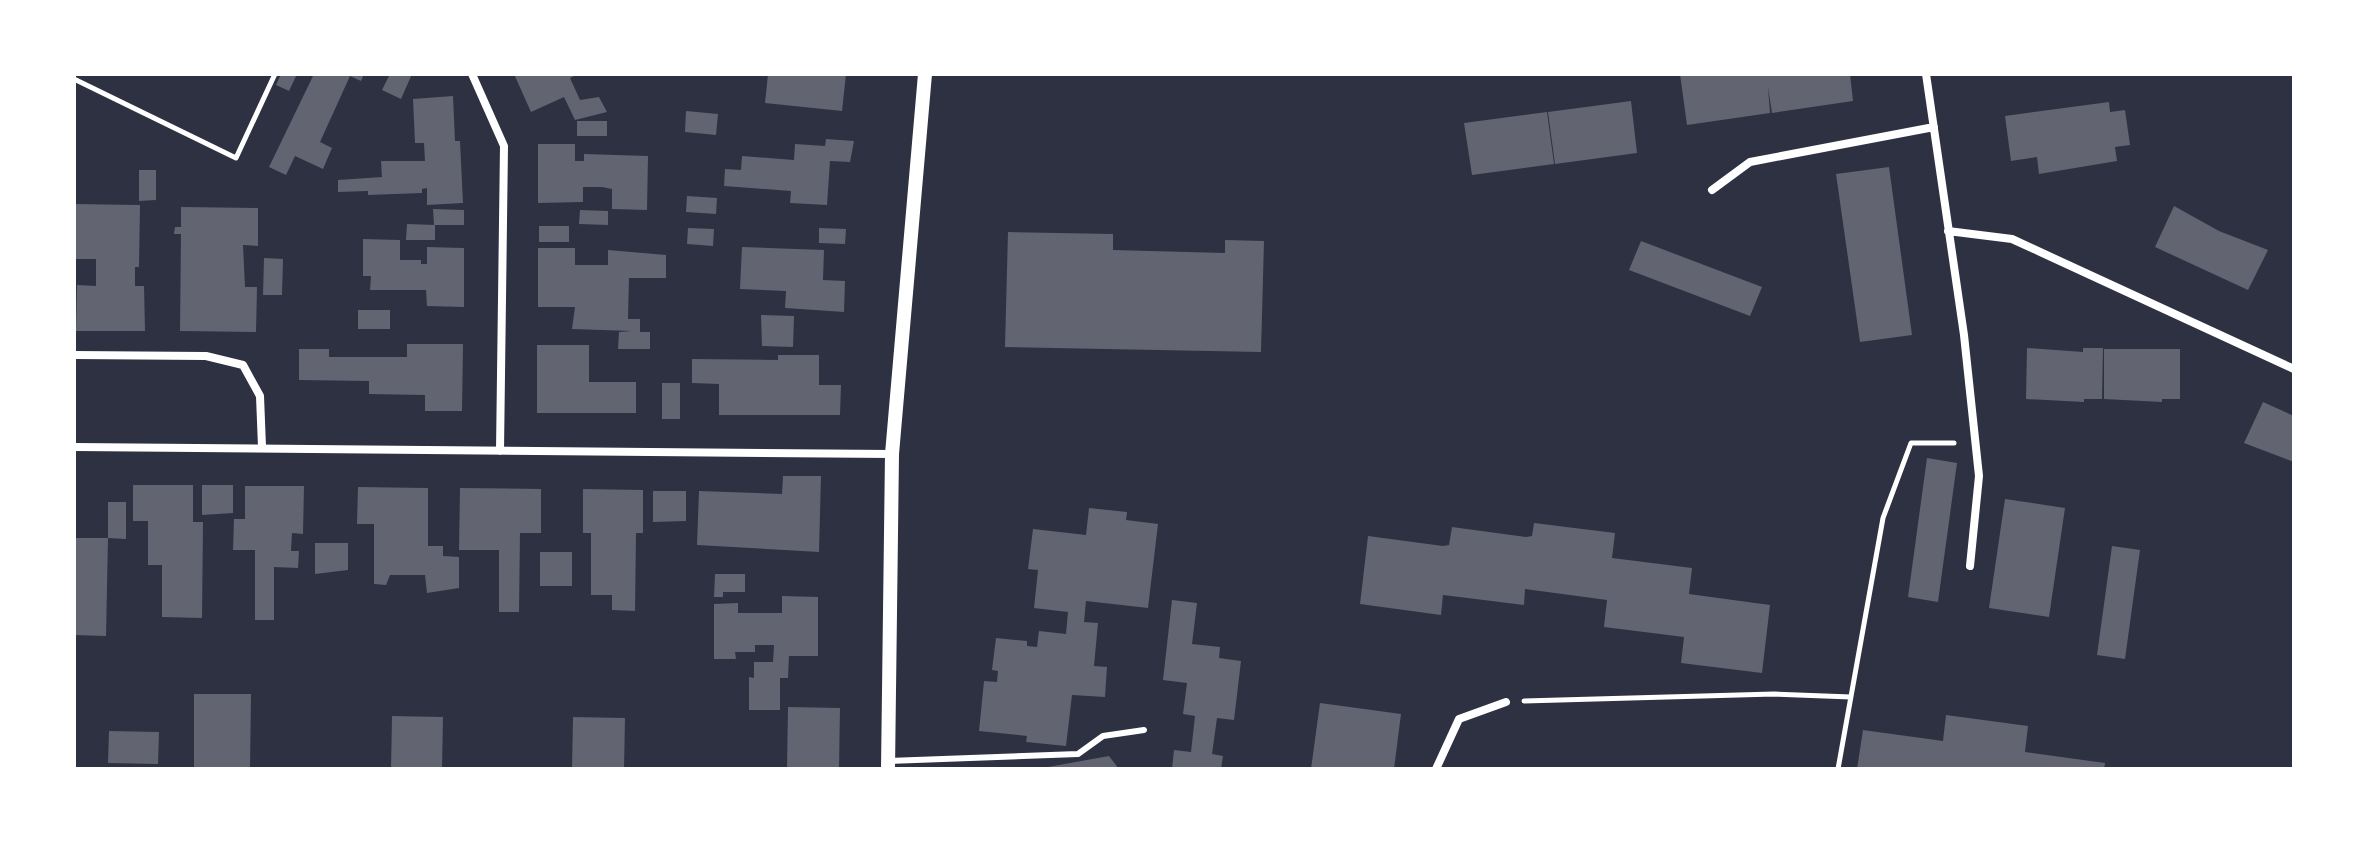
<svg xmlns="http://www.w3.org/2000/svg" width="2368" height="843" font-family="'Golos Text',sans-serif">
<rect width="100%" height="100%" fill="#2d3142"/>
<path fill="#626471" d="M281,74H297L289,91L276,85Z
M314,74H364L361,81L350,76L320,142L332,148L323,169L295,156L286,175L269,167Z
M390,74H412L401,99L382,90Z
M514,74H578L570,78L580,100L599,97L607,112L575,120L564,97L531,112Z
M768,74H846L842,111L765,103Z
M1680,74H1850L1853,101L1772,113L1768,87L1770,113L1687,125Z
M453,96L455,141H460L463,203L427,205V188L422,189V193L368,195V191L338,192V180L382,177L381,161H425L424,143H415L413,99Z
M1631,101L1637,153L1555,164L1548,112Z
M2109,102L2110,112L2125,110L2130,145L2115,147L2117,161L2039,174L2037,157L2011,161L2005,116Z
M686,111L718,114L716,135L685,132Z
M1547,112L1554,164L1472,175L1464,123Z
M577,121H607V136H577Z
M826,139L854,141L850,162L830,161L827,205L790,203L791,191L724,186L725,169L741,170L742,156L794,160L795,144L825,146Z
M538,144H575V161H584V154L648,156L647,210L612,209V189L602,187H583V202L538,203Z
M1889,167L1912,335L1860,342L1836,174Z
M139,170H156V200L139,201Z
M687,196L717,198L716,214L686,212Z
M74,204L140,205L139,267H135V286H144L145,331H76L77,285L96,286V259H74Z
M2174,206L2219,231L2268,250L2248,290L2155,247Z
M181,207L258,208V246L243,245L245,287H257L256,332L180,331L181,234H174L175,227H181Z
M433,209L464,210V225H434Z
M580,210L608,211V225L579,224Z
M407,224L435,225V240H406Z
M539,226H569V242H539Z
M688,228L714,229L713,246L687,244Z
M819,228L846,229L845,244L819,243Z
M1008,232L1113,234V250L1225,253V240L1264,241L1261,352L1005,347Z
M363,239L400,240V260H421V264H427V247L464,248V307L427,306L426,290H370L371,276H363Z
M1641,241L1762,287L1750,316L1629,270Z
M742,247L824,250L823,280L845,281L844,312L785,308L786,291L740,289Z
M538,248H575V265H608V250L666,255V278H629L628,319H640V332H650V349H618L619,332L632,331L572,329L575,307H538Z
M264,258L283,259L282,295H263Z
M358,310H390V329H358Z
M761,315L794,316L793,347L762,346Z
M407,344H463L462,411H425V395L369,394V381L299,380V349H329V357H407Z
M537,345H589V382H636V413H537Z
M2027,348L2083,352V348H2103L2102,399H2084V402L2026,399Z
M2104,349H2180V399H2162V402L2104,399Z
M778,355H819V385H841L840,415H719V384L692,383V359L778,360Z
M662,383H680V419H662Z
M2263,402L2294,416V462L2244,443Z
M1927,458L1957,463L1938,602L1908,597Z
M783,476H821L819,552L697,545L699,491L782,494Z
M133,485H193V522H203L202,618L162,617V565H148V521H133Z
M202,485H233V513L202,515Z
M245,486H304L303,534L292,533L291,551H299L298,568L274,567V620H255V550H233L234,519H245Z
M358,487L428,488V546H443V556L459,557V588L427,593L425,575H390L386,585L374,584V524H357Z
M460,488L541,489V533H520L519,612H499V550H459Z
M583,489L643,490V533H636L635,611L612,610V595H591V533H583Z
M653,491H686V521L653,522Z
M2005,499L2065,508L2049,617L1989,608Z
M108,502H126V539L108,538Z
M1089,508L1127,512L1126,520L1158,524L1148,608L1086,601L1084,622L1098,623L1094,666L1107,667L1105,697L1072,695L1066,746L1026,742L1027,736L979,731L984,681L997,682L998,671L992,670L996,638L1027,641V646L1037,647L1039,631L1066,634L1068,612L1034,608L1038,570L1028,569L1033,529L1086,535Z
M1534,523L1615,533L1612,558L1692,568L1689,594L1770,605L1762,673L1681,663L1684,637L1604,627L1607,600L1525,589L1524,605L1443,595L1441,615L1360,604L1368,536L1443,546L1449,545L1452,527L1526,537L1532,536Z
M74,538H108L106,636L74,635Z
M315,543H348V570L315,574Z
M2112,546L2140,550L2125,659L2097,655Z
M540,552H572V586H540Z
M715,574H745V592H723V597H714Z
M782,596L818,597V656H789L788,678H780V710H749V677L754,678V662H773L774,645H755V652H735L736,659H714V604L738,603V613H782Z
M1172,600L1197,603L1192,644L1220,647L1219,658L1241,661L1234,720L1217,718L1212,754L1223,756L1221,769H1172L1174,750L1191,752L1195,716L1183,714L1187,683L1163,680Z
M194,694H251L250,769H194Z
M1320,703L1401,714L1394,769H1311Z
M788,707L840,708L839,769H787Z
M1946,715L2028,726L2025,752L2105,763L2104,769H1857L1863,730L1943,741Z
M392,716L443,717L442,769H391Z
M573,717L625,718L624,769H572Z
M109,731L159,732L158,764L108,763Z
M1109,756L1119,769H1048V767Z"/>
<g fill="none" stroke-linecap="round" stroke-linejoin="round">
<path stroke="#fff" stroke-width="5" d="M74,79L236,158L275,74
M1524,701L1774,694L1851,697
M1838,769L1883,518L1911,443H1954"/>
<path stroke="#fff" stroke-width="6" d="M888,761L1078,754L1103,736L1144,730"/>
<path stroke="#fff" stroke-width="8" d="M472,74L504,146L500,451
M1926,74L1964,335L1979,476L1970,566
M1712,190L1750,162L1934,127
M1948,231L2012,239L2294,369
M74,355L206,356L243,365L260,396L262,447
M74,447L892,454
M1436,769L1459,719L1506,702"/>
<path stroke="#fff" stroke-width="14" d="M888,769L892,454L925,74"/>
</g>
<rect width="2368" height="843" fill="none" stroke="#ffffff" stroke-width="152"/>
</svg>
